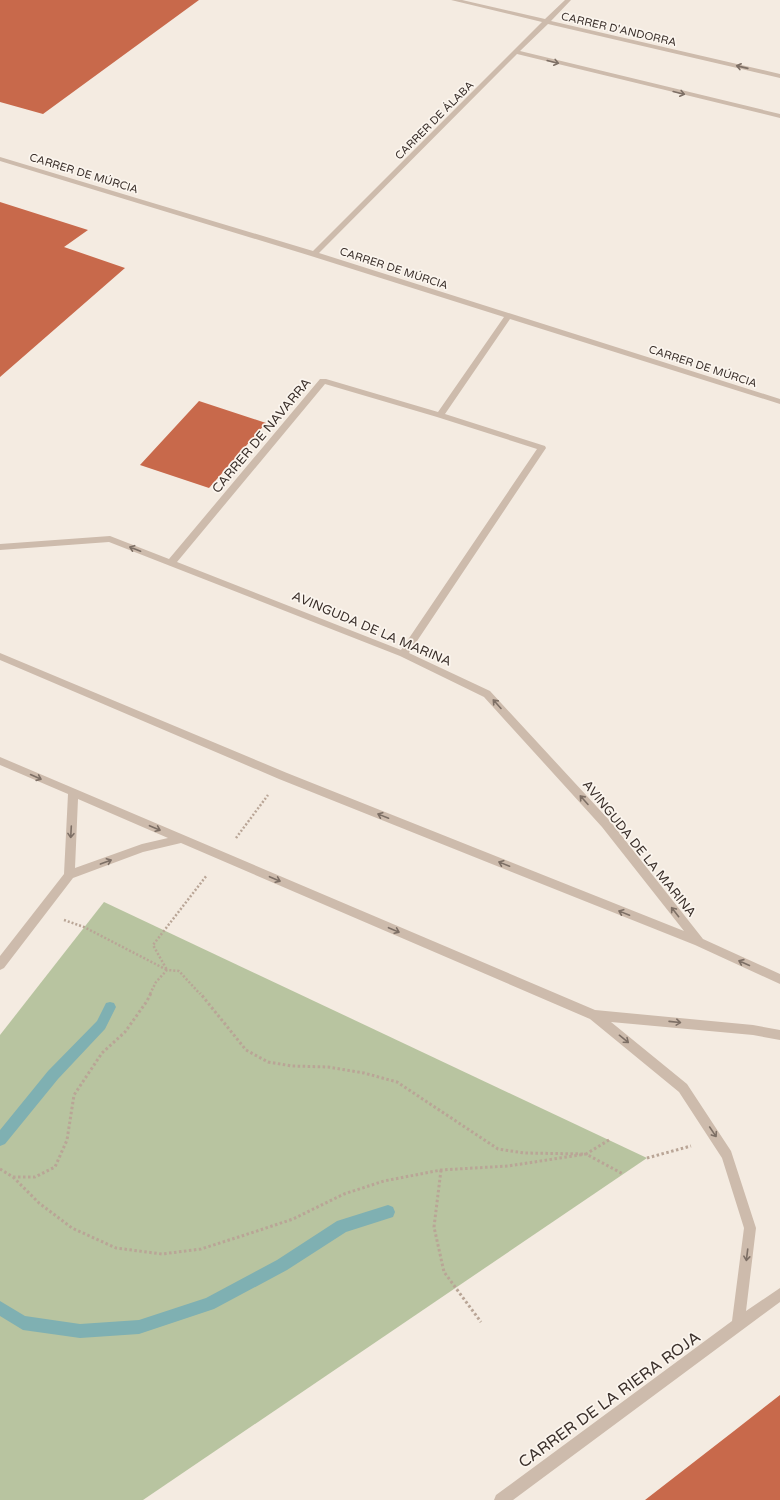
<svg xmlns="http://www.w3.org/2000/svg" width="780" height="1500" font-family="'Varela Round',sans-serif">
<rect width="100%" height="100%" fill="#f4ebe1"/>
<path fill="#b8c4a0" d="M104,902L647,1158L143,1500H0V1035Z"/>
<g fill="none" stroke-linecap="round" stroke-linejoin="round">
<path fill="#7fb0b2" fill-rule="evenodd" d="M110,1002L114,1003L116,1007L105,1029L58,1079L5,1144L0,1146V1130L48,1071L97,1021L106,1003Z
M388,1205L393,1207L395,1212L393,1217L346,1232L287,1270L214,1309L139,1334L80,1338L23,1330L0,1316V1301L25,1316L80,1324L139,1320L206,1298L277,1260L337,1221Z"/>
</g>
<path fill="#c8694b" d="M0,0H199L43,114L0,102Z
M0,202L88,230L64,247L125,268L0,377Z
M199,401L266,423L209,488L140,465Z
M780,1395V1500H645L734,1431Z"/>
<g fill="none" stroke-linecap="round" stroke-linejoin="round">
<path stroke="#b9a596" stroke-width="2.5" stroke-dasharray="2 2" stroke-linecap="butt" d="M236,838L268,795
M64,920L84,927L167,970L153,945L207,875
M150,994L156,982L167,970L179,971L200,994"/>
<path stroke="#b9a596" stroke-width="3" stroke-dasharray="2.5 2.5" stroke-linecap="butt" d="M609,1140L586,1154L623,1174
M647,1158L691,1146
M0,1169L13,1177
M441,1170L434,1227L444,1272L481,1322
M13,1177H35L55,1167L67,1140L74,1095L102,1053L125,1032L147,1001L151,993
M13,1177L39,1203L72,1228L116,1248L162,1254L201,1249L251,1233L293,1219L344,1194L384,1181L441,1170L508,1166L586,1154L524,1153L498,1149L397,1082L364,1073L328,1067L292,1066L268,1062L246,1050L200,993"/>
<path fill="#cdbbac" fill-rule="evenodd" d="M451,0H462L545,19L565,0H571L551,21L780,74V78L548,24L520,51L780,114V118L517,54L319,253L780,399V404L510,319L445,414L545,446L546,448L409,653L490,691L610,821L703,939L780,974V984L695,945L279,779L0,660V653L287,773L684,931L602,827L484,697L400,656L109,542L0,550V544L110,536L169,559L320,379H326L438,412L504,317L311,256L0,161V157L313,251L542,22ZM325,384L437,417L537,449L401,650L177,562Z
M0,757L595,1010L753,1025L780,1030V1040L753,1035L611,1022L687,1084L731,1151L756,1228L746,1311L780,1288V1302L513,1500H494L496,1495L732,1321L744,1228L722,1158L679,1092L590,1019L181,843L143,852L73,878L4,968L0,970V956L64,874L68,794L0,765ZM78,799L168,838L142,844L75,868Z"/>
</g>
<defs><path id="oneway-shaft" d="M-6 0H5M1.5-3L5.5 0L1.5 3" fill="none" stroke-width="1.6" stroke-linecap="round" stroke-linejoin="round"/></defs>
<g stroke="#7d6f65">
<use href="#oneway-shaft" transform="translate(553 62) rotate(14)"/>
<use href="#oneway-shaft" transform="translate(742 67) rotate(-167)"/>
<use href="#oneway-shaft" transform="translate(679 93) rotate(14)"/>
<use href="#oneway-shaft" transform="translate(135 549) rotate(-159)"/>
<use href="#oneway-shaft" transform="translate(497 704) rotate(-132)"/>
<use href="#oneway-shaft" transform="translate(36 777) rotate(24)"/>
<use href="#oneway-shaft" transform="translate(584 800) rotate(-132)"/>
<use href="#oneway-shaft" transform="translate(383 816) rotate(-158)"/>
<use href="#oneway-shaft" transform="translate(155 828) rotate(23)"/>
<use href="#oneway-shaft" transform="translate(71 832) rotate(93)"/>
<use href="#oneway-shaft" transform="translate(106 862) rotate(-20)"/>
<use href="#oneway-shaft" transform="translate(504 864) rotate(-158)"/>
<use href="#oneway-shaft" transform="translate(275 879) rotate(23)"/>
<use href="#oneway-shaft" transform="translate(675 912) rotate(-128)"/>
<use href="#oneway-shaft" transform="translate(624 913) rotate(-158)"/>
<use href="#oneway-shaft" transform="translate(394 930) rotate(23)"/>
<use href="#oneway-shaft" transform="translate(744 963) rotate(-156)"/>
<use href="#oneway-shaft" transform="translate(675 1022) rotate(6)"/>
<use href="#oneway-shaft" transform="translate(624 1039) rotate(39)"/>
<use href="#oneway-shaft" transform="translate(713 1132) rotate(56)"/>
<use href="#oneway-shaft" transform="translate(747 1255) rotate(97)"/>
</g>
<g text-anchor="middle" stroke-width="3.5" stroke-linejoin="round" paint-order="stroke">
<g font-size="11" fill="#3b302b" stroke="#fbf5ee">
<text transform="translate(619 29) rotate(13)" y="4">CARRER D'ANDORRA</text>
<text transform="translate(434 120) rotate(-45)" y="4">CARRER DE ÁLABA</text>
<text transform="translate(84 173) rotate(17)" y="4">CARRER DE MÚRCIA</text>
<text transform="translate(394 268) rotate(18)" y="4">CARRER DE MÚRCIA</text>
<text transform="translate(703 366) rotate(18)" y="4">CARRER DE MÚRCIA</text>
</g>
<g font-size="13" fill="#3b302b" stroke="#fbf5ee">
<text transform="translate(261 435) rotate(-50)" y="5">CARRER DE NAVARRA</text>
<text transform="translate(372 628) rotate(23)" y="5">AVINGUDA DE LA MARINA</text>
<text transform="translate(640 848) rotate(51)" y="5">AVINGUDA DE LA MARINA</text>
</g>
<g font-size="16" fill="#3b302b" stroke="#fbf5ee">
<text transform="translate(609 1399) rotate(-36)" y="6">CARRER DE LA RIERA ROJA</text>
</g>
</g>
</svg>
